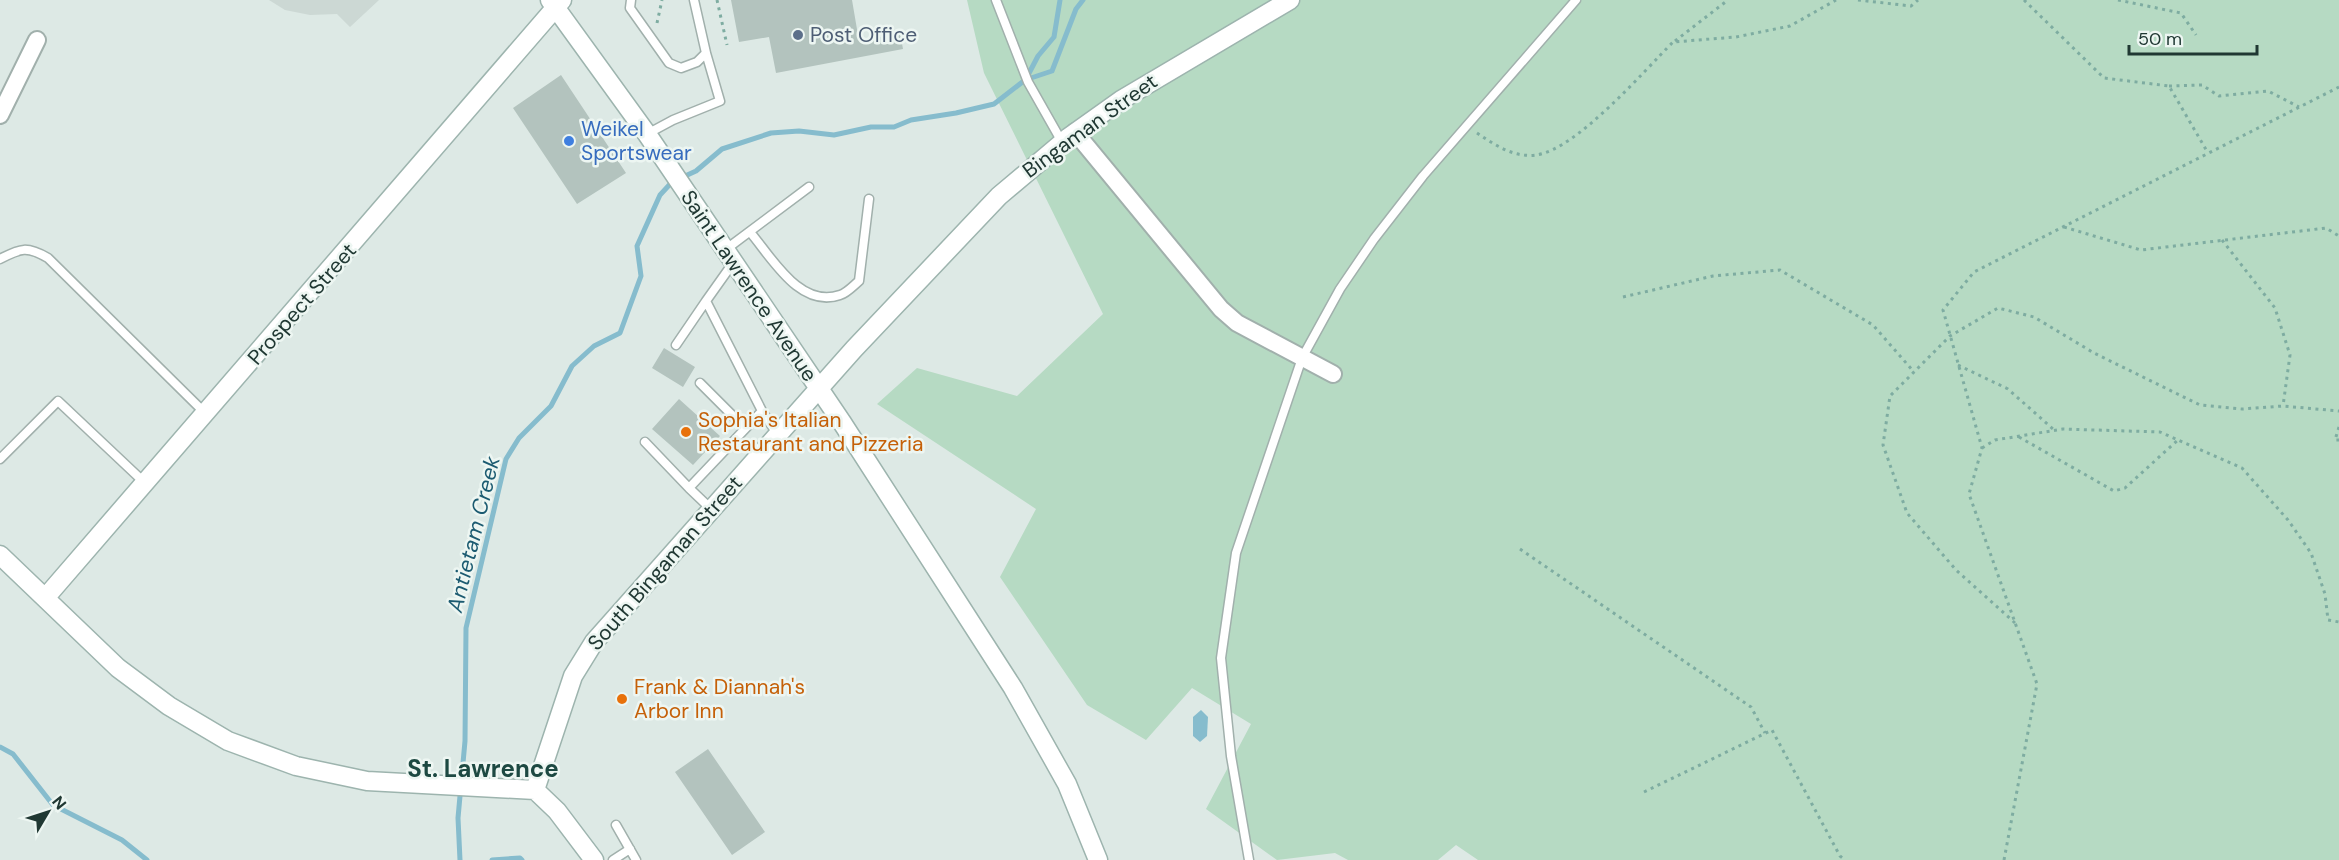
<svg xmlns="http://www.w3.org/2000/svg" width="2339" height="860" font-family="'DM Sans',sans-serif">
<rect width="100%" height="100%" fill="#dde9e5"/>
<path fill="#ccd8d4" d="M269,0H379L350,27L337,14L310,15L285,10Z"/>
<path fill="#b6dac3" d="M967,0H2339V860H1478L1456,845L1438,860H1348L1335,853L1277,860L1206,809L1251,724L1192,688L1146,740L1087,705L1000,577L1036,509L877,404L917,368L1017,396L1103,314L984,73Z"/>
<path fill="#86bccd" d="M1201,710L1208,717L1207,736L1200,742L1193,736V717Z"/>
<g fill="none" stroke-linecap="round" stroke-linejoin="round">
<path stroke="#86bccd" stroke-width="5" d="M1026,79L1038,56L1054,37L1060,0
M0,747L13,754L53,805L122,840L147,860
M460,860L458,818L465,741L466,628L506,459L519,438L551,406L572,366L594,346L620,333L641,276L637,246L660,195L672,182L696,171L722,149L771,133L799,131L834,135L871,127H894L911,120L956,113L994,104L1025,80L1052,71L1076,9L1083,0
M492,860L520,858L522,860"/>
</g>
<path fill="#b3c3be" d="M731,0H852L859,41L900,33L903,49L776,73L769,37L739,42Z
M561,75L626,173L577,204L513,108Z
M664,348L695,367L683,387L652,368Z
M679,399L720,436L693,465L652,429Z
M708,749L765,832L732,855L675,772Z"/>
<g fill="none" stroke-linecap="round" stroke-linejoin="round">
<g stroke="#a1b0ac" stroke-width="11">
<path id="lane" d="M631,0L630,8L669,63L681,68L697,62L706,53L694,0
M996,0L1028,82L1062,142
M647,134L673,120L720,101L706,53
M750,232C772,258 800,309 840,295C847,293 854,285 859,281L869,199
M725,250L809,187
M0,259C21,248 27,246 48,258L206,414
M733,263L706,301L762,411L778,435
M676,345L706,301
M700,383L745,428
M645,442L689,488
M0,459L58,401L146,484
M711,509L689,488L762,411
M616,825L636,860
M613,860L630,849
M1249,860L1231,756L1221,658L1236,553L1302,358L1340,289L1374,239L1423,176L1576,0"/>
</g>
<g stroke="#a1b0ac" stroke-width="20">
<path id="street" d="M0,115L37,40
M1075,132L1221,309L1237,323L1333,374"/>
</g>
<g stroke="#9db4ae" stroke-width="21">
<path id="secondary" d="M550,0L647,134L843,424L1013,688L1067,784L1098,860
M0,555L118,668L169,706L228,741L296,766L367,781L535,790L557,811L594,860
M46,597L562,0
M535,790L573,676L594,642L854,349L999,196L1069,137L1121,100L1290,0"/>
</g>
<path stroke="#7eaca1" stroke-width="3" stroke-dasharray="3 4.5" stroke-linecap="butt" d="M717,0L727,45
M1858,0L1911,6L1918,0
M2024,0L2104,78L2169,86L2208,153
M2118,0L2181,13L2196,35
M657,23L662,0
M1675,41L1728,0
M2169,86L2202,85L2219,96L2268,91L2299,107
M1477,133C1495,145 1514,158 1536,155C1576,150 1644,71 1673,42L1736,37L1790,26L1836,0
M2064,227L2141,250L2326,228L2339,236
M2222,240L2275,308L2290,355L2283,406
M1623,297L1713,276L1780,270L1873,325L1914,372
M1958,365L2008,389L2054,430
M2339,427L2335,440H2339
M2019,437L2114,491L2125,488L2179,439
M1982,448L1995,440L2063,429L2160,432L2242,468L2288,520L2311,553L2325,594L2328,620L2339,622
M1520,549L1751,707L1765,733
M2015,623L1956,570L1907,513L1883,445L1890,396L1950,336L1998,308L2034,317L2094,353L2200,405L2242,409L2283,406L2339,411
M1644,792L1772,730L1840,856L1845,860
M2004,860L2037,684L1969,494L1982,448L1943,310L1974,272L2339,87"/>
<use href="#lane" stroke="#fff" stroke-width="8"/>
<use href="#street" stroke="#fff" stroke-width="16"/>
<use href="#secondary" stroke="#fff" stroke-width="18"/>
</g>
<circle fill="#5c6f8a" stroke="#edf6f2" stroke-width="2" cx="798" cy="35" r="6"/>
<circle fill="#3f7fe0" stroke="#edf6f2" stroke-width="2" cx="569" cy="141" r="6"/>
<g fill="#e8710a" stroke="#edf6f2" stroke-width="2">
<circle cx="686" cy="432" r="6"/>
<circle cx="622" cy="699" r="6"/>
</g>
<g text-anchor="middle" stroke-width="5" stroke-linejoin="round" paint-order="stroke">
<g font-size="21" fill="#4e5e75" stroke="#edf6f2" text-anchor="start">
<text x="810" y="42">Post Office</text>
</g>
<g font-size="21" fill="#203833" stroke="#edf6f2">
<text transform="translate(1090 126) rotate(-36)" y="7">Bingaman Street</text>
<text transform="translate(749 286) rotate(56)" y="7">Saint Lawrence Avenue</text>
<text transform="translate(302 304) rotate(-49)" y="7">Prospect Street</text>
<text transform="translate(665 563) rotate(-49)" y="7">South Bingaman Street</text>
</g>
<g font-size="21" fill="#366cbe" stroke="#edf6f2" text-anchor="start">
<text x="581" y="136">Weikel<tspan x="581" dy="24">Sportswear</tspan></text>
</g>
<g font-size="21" fill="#c56008" stroke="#edf6f2" text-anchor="start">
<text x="698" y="427">Sophia's Italian<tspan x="698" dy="24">Restaurant and Pizzeria</tspan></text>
<text x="634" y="694">Frank &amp; Diannah's<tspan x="634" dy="24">Arbor Inn</tspan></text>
</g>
<g font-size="22" font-style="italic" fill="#1c5b71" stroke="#edf6f2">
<text transform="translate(473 534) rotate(-76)" y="8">Antietam Creek</text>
</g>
<g font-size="24" font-weight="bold" fill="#1d4942" stroke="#edf6f2">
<text x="483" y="777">St. Lawrence</text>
</g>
</g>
<g transform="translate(48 812) rotate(51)" stroke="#edf6f2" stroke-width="4.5" paint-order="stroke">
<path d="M0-4.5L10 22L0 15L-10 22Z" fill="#203833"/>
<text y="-9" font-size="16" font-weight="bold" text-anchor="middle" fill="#203833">N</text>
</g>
<path d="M2129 45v9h128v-9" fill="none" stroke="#203833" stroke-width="3"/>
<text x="2138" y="45" font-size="18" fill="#203833" stroke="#edf6f2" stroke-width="4.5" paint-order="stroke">50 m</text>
</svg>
